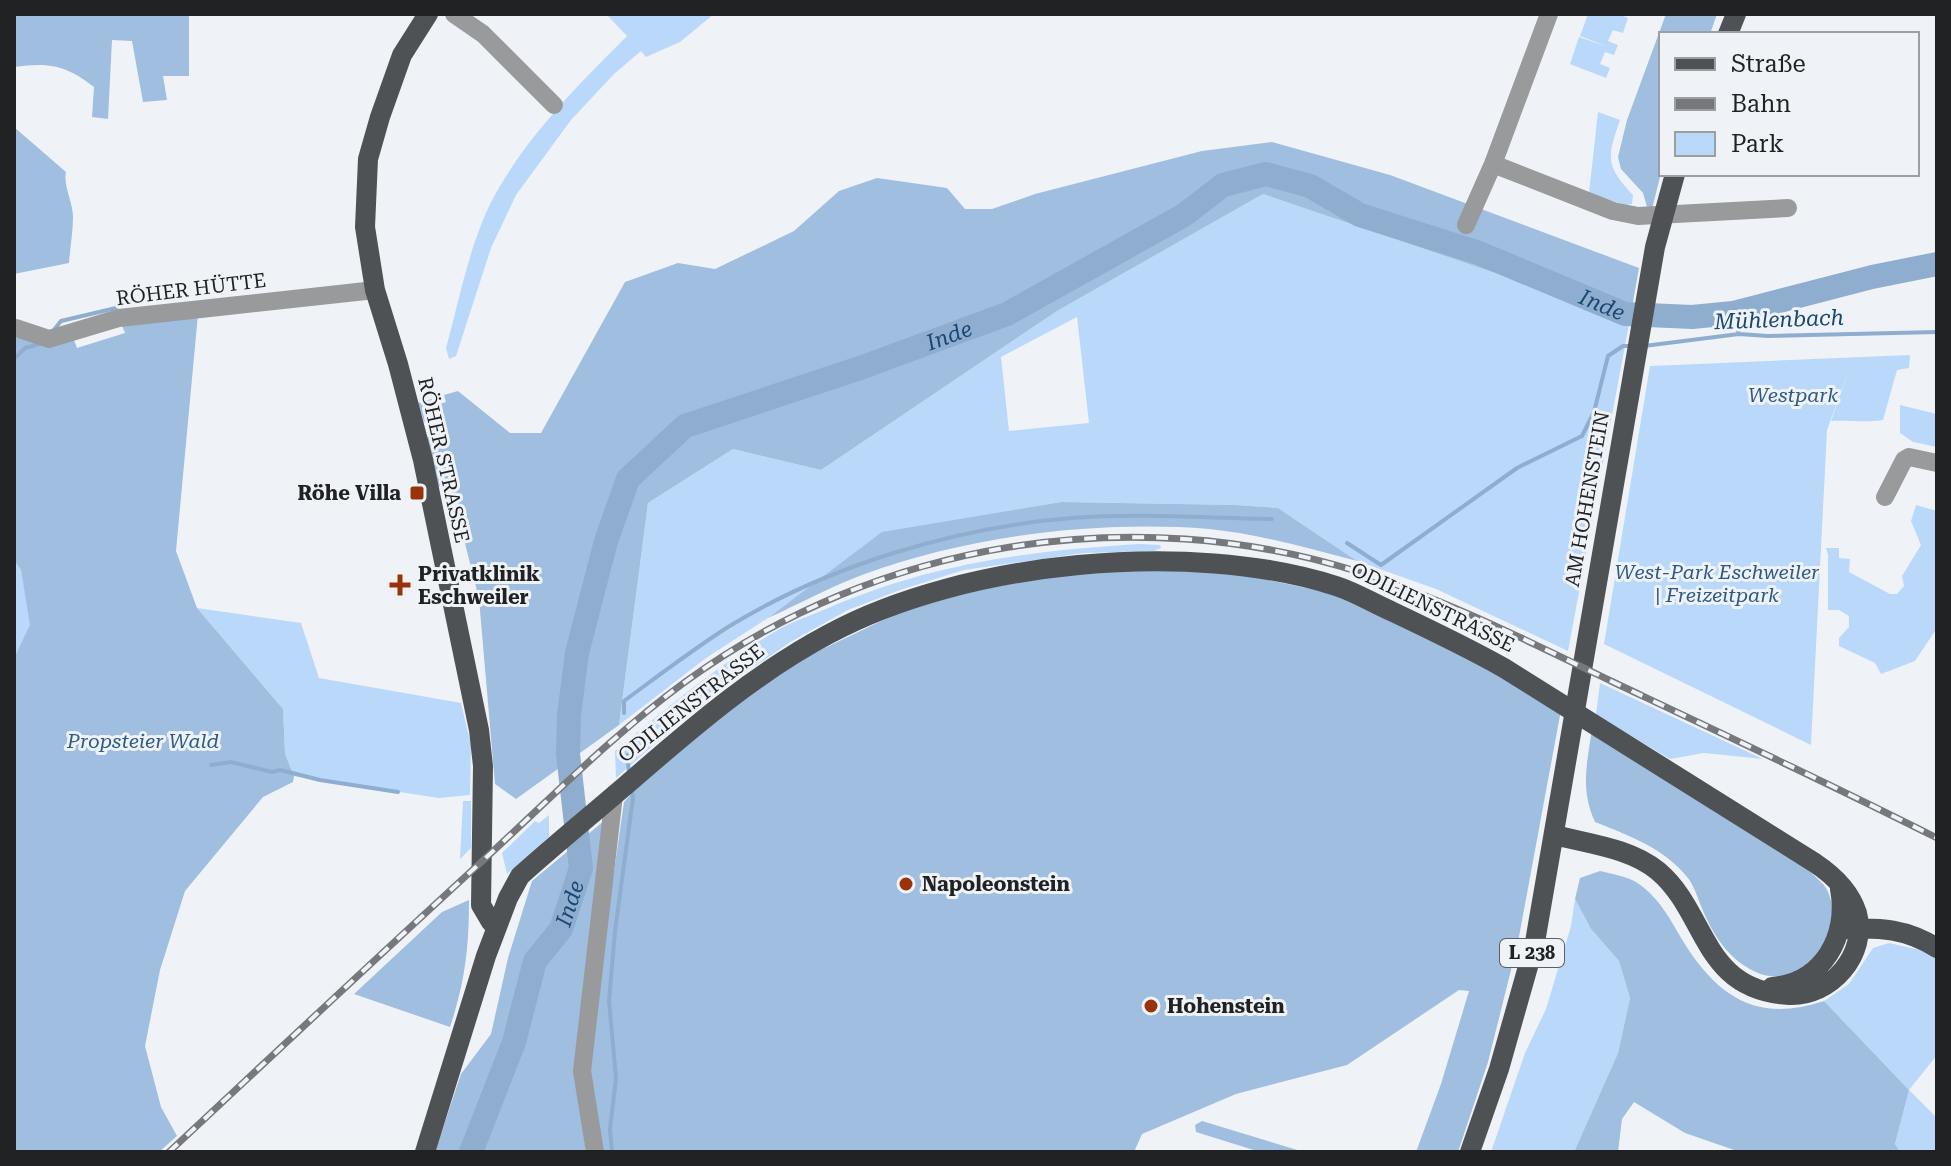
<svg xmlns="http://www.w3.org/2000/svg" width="1951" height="1166" font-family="'Roboto Serif',serif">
<rect width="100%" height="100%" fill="#eff3f8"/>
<path fill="#bad8fa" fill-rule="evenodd" d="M606,14H714L680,42L646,57L641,51L614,74L571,120L516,195L491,248L456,356L449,359L446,348C461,294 471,234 500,186C534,129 581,82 627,36Z
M1588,14H1618L1628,18L1623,33L1613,30L1608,41L1618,45L1614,55L1605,52L1600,64L1610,68L1606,78L1570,64L1579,37L1608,47L1580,36Z
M1598,112L1620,120C1607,158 1605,165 1633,195L1632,204L1625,205L1589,193Z
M1263,194L1630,319L1568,651L1436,589L1357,561L1278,508L1236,505L1061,502L882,533L768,618L706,658L619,725L648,503L733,449L821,470L1057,311ZM1077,317L1089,423L1009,431L1001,357Z
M1910,355L1909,368L1897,370L1883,420C1865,423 1850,420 1831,421L1851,364L1827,430L1811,745L1604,644L1650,366Z
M1900,405L1937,414V447L1913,442L1900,433Z
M1916,505L1937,511V628L1915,661L1881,674L1875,663L1839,646V638L1849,627V616L1839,610H1828V555L1826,548H1839V558L1850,559L1849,572L1890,594H1897L1904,586L1902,576L1921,545L1911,521Z
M1139,544L1160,545L1161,548L1154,551L1084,553L964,570L900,590L848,610L792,641L704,701L616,778L615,751C666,708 718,665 776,631C791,622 809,616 826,609C929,564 1027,551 1139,544Z
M14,560L21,570L31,625L14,658Z
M197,608L301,623L319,678L461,703L471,745L470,795L439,798L294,776L285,754L283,709Z
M1600,683L1763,759L1704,753L1670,759L1596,715Z
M463,801H471V848L460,859Z
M549,815V837L507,874L502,853L535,821L539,823Z
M1575,899L1591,929L1619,961L1630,998L1618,1053L1574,1152H1491L1525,1053L1546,1009L1571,926Z
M1889,943L1925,951L1937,959V1055L1909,1090L1937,1118V1152H1900L1895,1144L1909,1090L1824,1001L1849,984L1873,948Z"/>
<path fill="#9fbee0" d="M14,14H189V76H163L167,100L143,102L132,41L112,40L108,119L92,117L94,87C66,65 49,62 14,67Z
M1666,14H1717L1710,34H1661V173L1652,209L1647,207L1643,193L1621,169L1618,157L1627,120Z
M14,127L66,172C63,186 73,202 73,217C73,232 70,248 69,263L14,274Z
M1272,142L1390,175L1639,268L1630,319L1263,194L1057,311L821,470L733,449L648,503L619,725L516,799L495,784L479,599L450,484L437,487L427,437L442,433L438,418L424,422L418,403L432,399L434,406L446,402L444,395L458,391L510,433H541L625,282L678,263L715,269L794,231L839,191L877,178L947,188L965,209H992L1035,194L1202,151Z
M198,314L176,551L197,608L283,709L285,754L294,776L293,782L263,797L185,891L160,970L145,1046L161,1107L177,1136L159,1152H14V658L30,625L21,570L14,560V339L21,335L74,340L77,348L125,333L121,323Z
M1061,502L1236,505L1278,508L1357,561C1308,548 1259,534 1209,529C1097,520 967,536 862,575C830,587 799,604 768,618L882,532Z
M1153,569L1237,573L1333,594L1463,649L1561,710L1518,942L1488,1062L1458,1152H1416L1441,1084L1469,991L1459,990L1347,1065L1236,1094L1142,1134L1134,1152H601L590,1070L598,983L624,802L639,785L713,717L802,659L904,610L1033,575Z
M1592,729L1809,870C1814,876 1822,882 1826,888C1835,903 1835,931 1826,947C1815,969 1781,983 1758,973C1728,960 1713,935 1701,906C1697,896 1694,886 1688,878C1664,848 1630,836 1595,822C1580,789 1587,764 1592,729Z
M605,820L575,1072L586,1152H435L461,1074L491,1034L508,958L532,881Z
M1600,871C1612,874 1626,876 1636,882C1662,899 1672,924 1688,949C1724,1003 1763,1021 1824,1001L1909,1090L1895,1144L1900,1152H1740L1685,1133L1634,1102L1622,1119L1618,1152H1574L1618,1053L1630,998L1619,961L1591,929L1575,899L1580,878Z
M469,900C469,948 465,982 450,1027L354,994L442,912Z
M1202,1121L1304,1152H1260L1196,1132L1195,1125Z"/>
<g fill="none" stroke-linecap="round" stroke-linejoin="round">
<path stroke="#8faecf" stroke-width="4" d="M1733,313L1739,334
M53,331L61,321L116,308
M1644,346L1739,334L1768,336L1937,332
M14,359L25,348L39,344
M1347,543L1381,565L1517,468L1582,436L1594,412L1608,356L1623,346H1632
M624,713V701C658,676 692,650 728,627C827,566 956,527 1072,518C1138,513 1205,518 1272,519
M627,755L629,772
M211,765L231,762L272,772L280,770L320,780L398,792
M612,1152L610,1129L616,1078L609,1001L615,931L633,798L632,789"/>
<path stroke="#8faecf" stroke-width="24" id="s1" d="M471,1152L514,1042L535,961L561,929L581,868L568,754L569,715L577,653L606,541L628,479L685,426L860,368L1007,314L1184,215L1223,185L1266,174L1310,186L1360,215L1479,253L1625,314L1692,317L1733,313L1872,277L1937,264"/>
<path stroke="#989a9c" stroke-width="18" d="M454,14L483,34L554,105
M1493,164L1613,211L1638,216L1788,208
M1466,225L1493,164L1549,14
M16,328L49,339L119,318L375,290
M1885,497L1904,460L1909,457L1937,463
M595,1152L582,1071L614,795"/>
<path stroke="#4f5255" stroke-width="20" d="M428,14L402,55L380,117L368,159L365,227L375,290L398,364L423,460L479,730L483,766L481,905L491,922L497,924
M1728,34L1736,14
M1845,929C1880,927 1907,929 1937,948
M1772,987C1823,983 1849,936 1840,889
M425,1152L486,956L508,898L520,876C559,841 600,808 640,773C699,722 759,671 829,634C964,561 1190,539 1336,586C1355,592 1373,603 1391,611C1429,629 1467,647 1504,668L1815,863C1833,875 1850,891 1857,913C1868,954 1831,997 1789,995C1701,990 1708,913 1658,871C1630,848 1589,844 1555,835
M1470,1152L1499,1069L1535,942L1655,247L1675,174"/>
<g stroke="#76787b" stroke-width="7">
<path id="rail" d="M169,1152C272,1056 374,960 478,865C546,803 611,736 685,682C878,541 1132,500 1359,572C1447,600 1530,642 1613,682C1721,733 1830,784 1937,838"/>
</g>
<use href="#rail" stroke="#eff3f8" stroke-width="4" stroke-dasharray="12" stroke-linecap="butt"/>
</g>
<g fill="#99330a" stroke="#eff3f8" stroke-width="3">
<rect x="409" y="485" width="16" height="16" rx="4"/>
<path d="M396 573h8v8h8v8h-8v8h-8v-8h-8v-8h8z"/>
<circle cx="906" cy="884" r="8"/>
<circle cx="1151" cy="1006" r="8"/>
</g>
<g text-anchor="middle" stroke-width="6" stroke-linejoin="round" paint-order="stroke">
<rect fill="#eff3f8" stroke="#5d6062" stroke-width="2" x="1500" y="939" width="64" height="28" rx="6"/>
<g font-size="18" font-weight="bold" fill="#1f2122">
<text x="1532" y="959">L 238</text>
</g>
<g font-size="20" fill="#1f2122" stroke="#eff3f8">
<text transform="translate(191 289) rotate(-7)" y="7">RÖHER HÜTTE</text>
<text transform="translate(444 460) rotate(77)" y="7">RÖHER STRASSE</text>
<text transform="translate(1587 499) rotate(-80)" y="7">AM HOHENSTEIN</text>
<text transform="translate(1433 607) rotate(26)" y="7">ODILIENSTRASSE</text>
<text transform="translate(691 703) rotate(-38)" y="7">ODILIENSTRASSE</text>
</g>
<g font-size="20" font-style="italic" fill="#2c5986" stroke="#eff3f8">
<text x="1793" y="402">Westpark</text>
<text x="1717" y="579">West-Park Eschweiler<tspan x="1717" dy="23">| Freizeitpark</tspan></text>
<text x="143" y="748">Propsteier Wald</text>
</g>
<g font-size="20" font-weight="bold" fill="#1f2122" stroke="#eff3f8" text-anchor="start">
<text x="401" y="500" text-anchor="end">Röhe Villa</text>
<text x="418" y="581">Privatklinik<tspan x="418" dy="23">Eschweiler</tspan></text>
<text x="922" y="891">Napoleonstein</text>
<text x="1167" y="1013">Hohenstein</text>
</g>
<g font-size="22" font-style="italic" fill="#194672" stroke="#eff3f8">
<text dy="8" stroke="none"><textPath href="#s1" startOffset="1782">Inde</textPath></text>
<text transform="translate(1779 319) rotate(-2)" y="8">Mühlenbach</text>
<text dy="8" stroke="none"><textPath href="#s1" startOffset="1062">Inde</textPath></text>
<text dy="8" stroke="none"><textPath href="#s1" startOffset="270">Inde</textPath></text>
</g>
</g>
<rect width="1951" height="1166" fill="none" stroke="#1f2122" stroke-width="32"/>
<rect x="1659" y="32" width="260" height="144" fill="#eff3f8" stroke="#9c9fa2" stroke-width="2"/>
<rect x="1675" y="58" width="40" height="12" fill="#4f5255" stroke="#9c9fa2" stroke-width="2"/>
<text x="1731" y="72" font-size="24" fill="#1f2122">Straße</text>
<rect x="1675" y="98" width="40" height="12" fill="#76787b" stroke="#9c9fa2" stroke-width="2"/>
<text x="1731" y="112" font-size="24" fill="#1f2122">Bahn</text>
<rect x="1675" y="132" width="40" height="24" fill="#bad8fa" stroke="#9c9fa2" stroke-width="2"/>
<text x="1731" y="152" font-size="24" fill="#1f2122">Park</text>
</svg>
